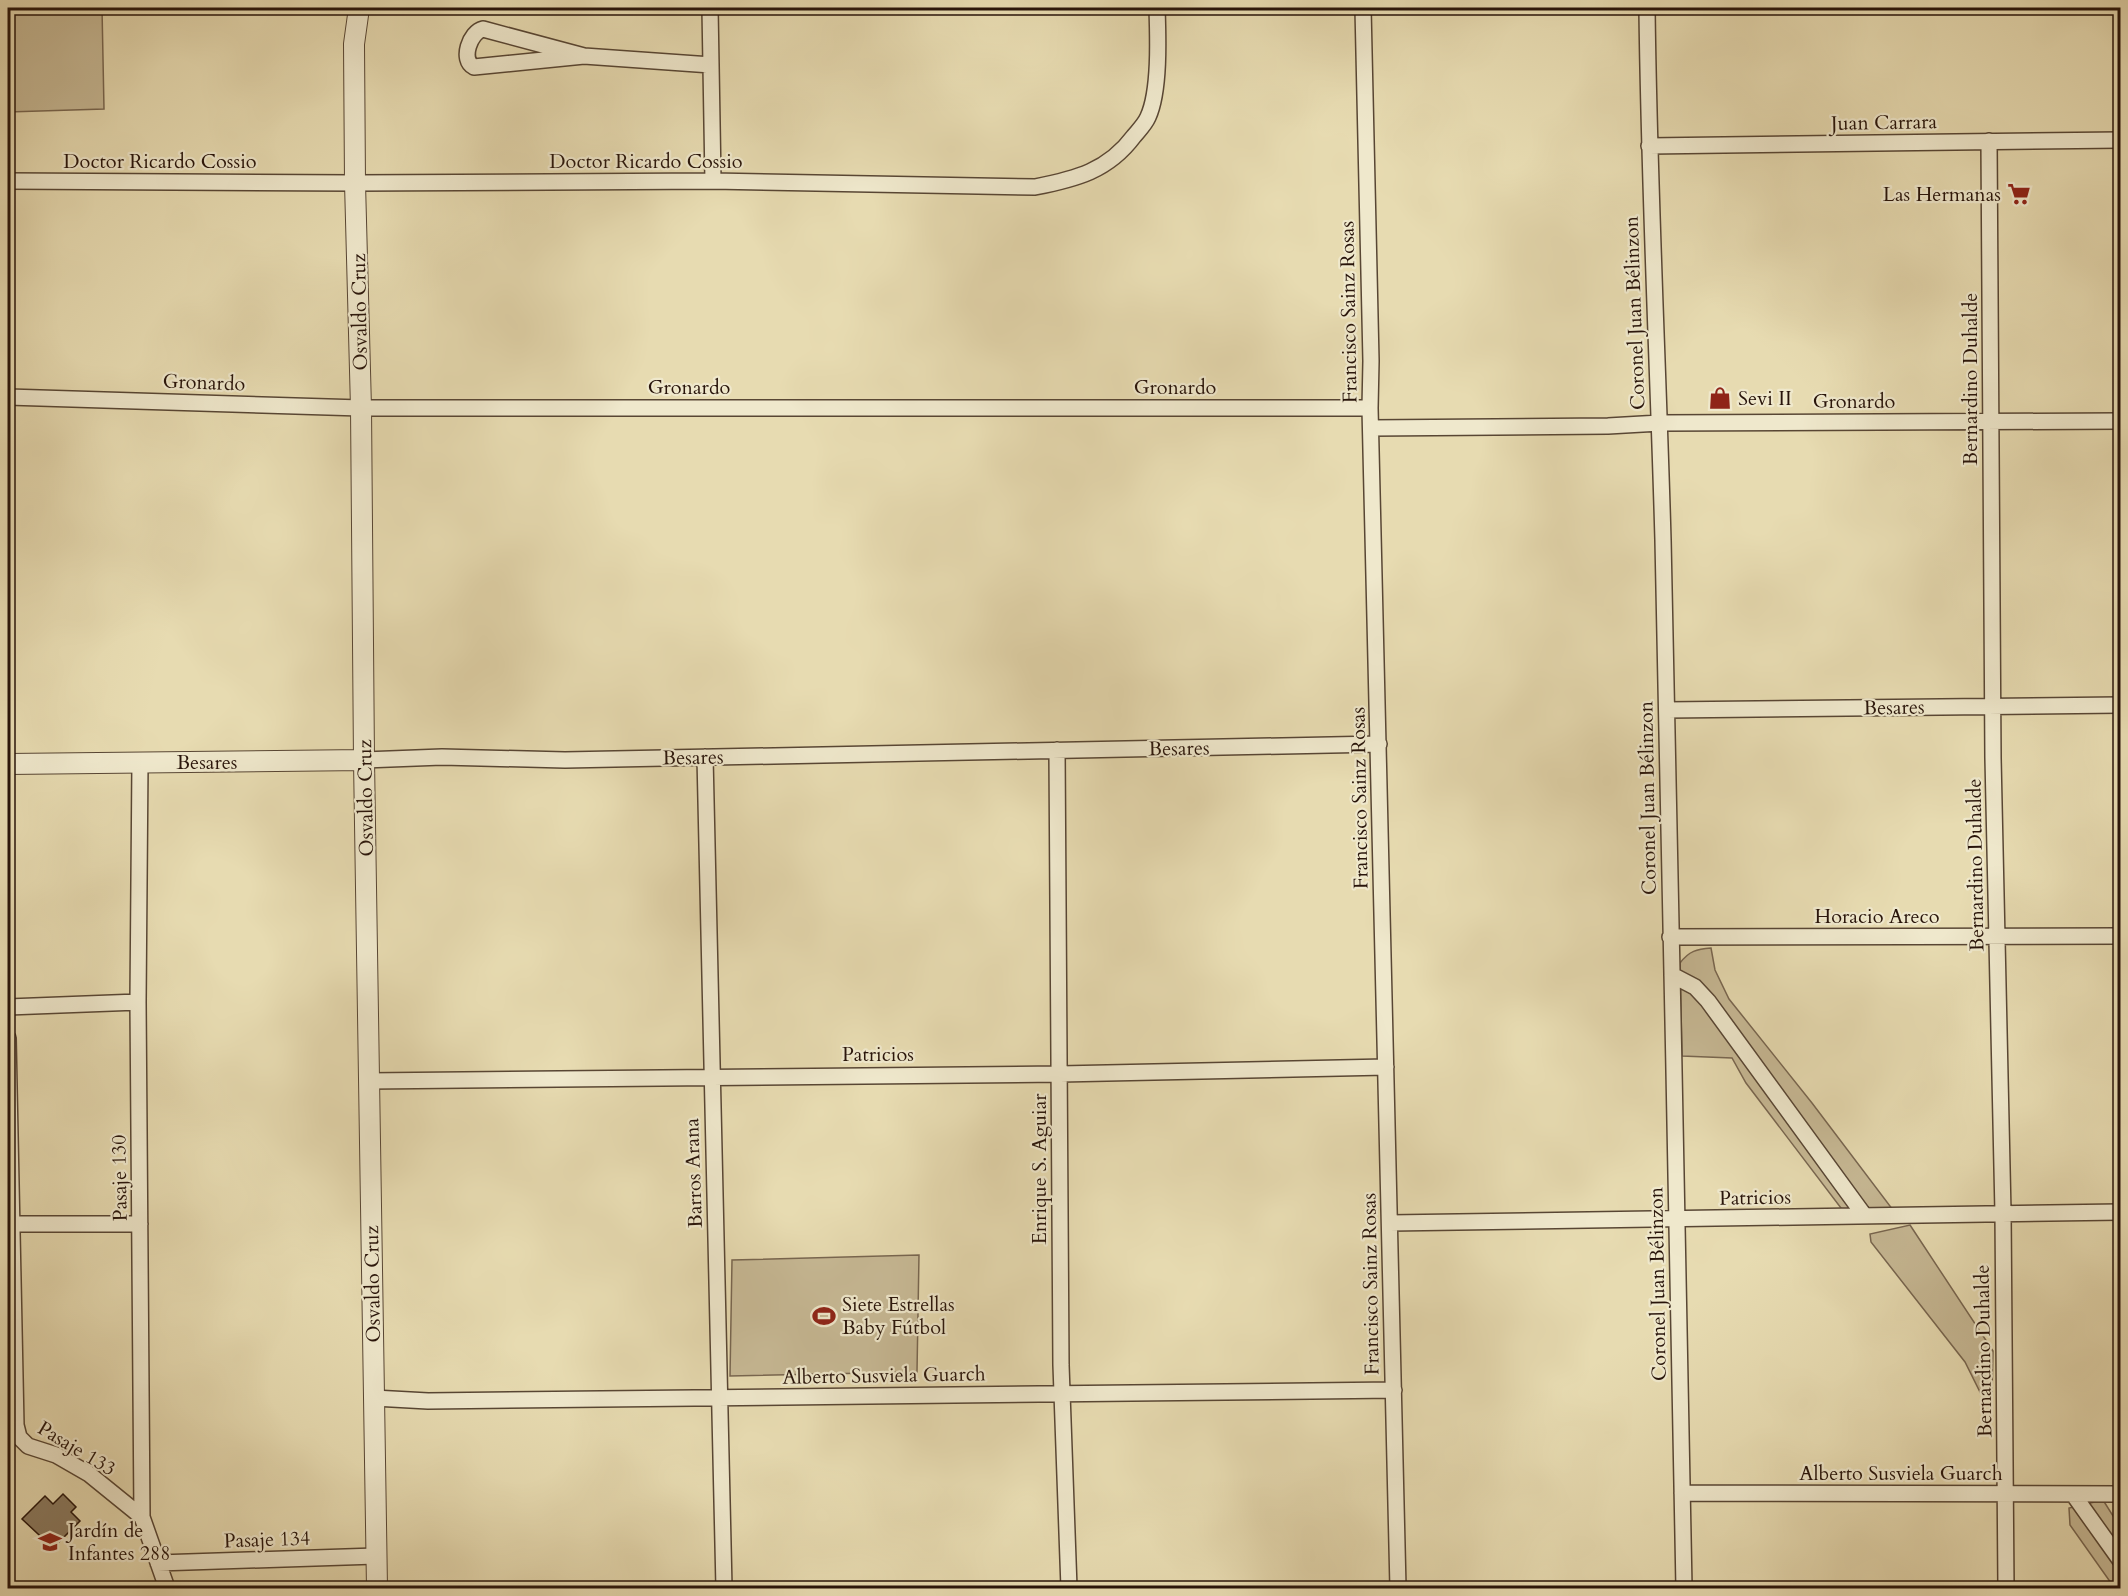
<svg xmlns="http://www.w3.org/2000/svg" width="2128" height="1596" font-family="Cardo,serif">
<rect width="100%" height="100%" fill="#e7dbb1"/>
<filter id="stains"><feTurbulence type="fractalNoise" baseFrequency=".00333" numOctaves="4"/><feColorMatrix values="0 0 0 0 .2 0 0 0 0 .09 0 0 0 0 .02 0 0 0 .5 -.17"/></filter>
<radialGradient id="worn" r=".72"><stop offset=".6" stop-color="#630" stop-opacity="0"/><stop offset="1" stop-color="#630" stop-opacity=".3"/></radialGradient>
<path fill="#c7b995" stroke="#786650" stroke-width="1.5" d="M8,8H102L104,109L8,112Z
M1711,948L1715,970L1729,999L1812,1103L1893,1210L1844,1212L1746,1083L1732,1058L1682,1056L1680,963C1689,951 1697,949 1711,948Z
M1910,1225L1993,1351L1992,1396L1981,1394L1965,1362L1871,1242L1870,1234Z
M919,1255L917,1372L730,1376L732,1260Z
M2103,1500L2120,1527V1588H2116L2111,1583L2070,1525L2069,1508Z"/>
<path fill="#8b7b61" stroke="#28140a" stroke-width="1.5" d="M63,1494L76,1507L71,1512L80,1521L53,1548L22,1519L45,1496L53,1504Z"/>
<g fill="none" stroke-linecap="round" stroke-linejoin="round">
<g stroke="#584634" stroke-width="18">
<path id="minor" d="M710,8L713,181
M1363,8L1371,361L1370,408L1398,1588
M1647,8C1649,185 1658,362 1663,540C1671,889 1677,1239 1684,1588
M584,56L474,67C460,60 470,32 483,29L584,56L711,65
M1989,141L1993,758L2003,1213L2006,1588
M1649,146L2120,140
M8,181L355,183L713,181L1035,187C1076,179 1108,171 1134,136C1139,130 1145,124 1148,117C1160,91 1158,37 1157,8
M8,397L361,408H1370
M1372,428L1608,426L1660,423L2120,421
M1667,710L2120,705
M1057,750L1061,1365L1069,1588
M705,757L724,1588
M364,760L442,757L565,760L1379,744
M140,762L138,1002L142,1517L167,1588
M1670,937L2120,936
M1672,975L1695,987L1708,1001L1864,1215
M8,1007L138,1002
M8,1038L16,1425L19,1437L28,1446L56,1455L89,1474L142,1517
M369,1081L1060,1074L1386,1067
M1390,1223L2120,1212
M8,1224H140
M374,1398L428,1401L1394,1390
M1682,1493L2120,1494
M2073,1494L2120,1560
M158,1563L376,1556"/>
</g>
<g stroke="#584634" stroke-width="22">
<path id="tertiary" d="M359,8L354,44L355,183L361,408L364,760L377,1588
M8,764L364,760"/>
</g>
<use href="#minor" stroke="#efe8cc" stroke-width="15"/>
<use href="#tertiary" stroke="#efe8cc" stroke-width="20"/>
</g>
<defs>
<g id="supermarket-bare" transform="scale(1.8)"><path d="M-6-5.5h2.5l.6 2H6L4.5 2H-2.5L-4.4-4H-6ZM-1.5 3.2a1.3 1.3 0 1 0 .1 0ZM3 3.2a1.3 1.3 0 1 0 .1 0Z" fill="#8f2418" stroke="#efe8cc" stroke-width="2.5" paint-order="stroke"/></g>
<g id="shop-bare" transform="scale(1.8)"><path d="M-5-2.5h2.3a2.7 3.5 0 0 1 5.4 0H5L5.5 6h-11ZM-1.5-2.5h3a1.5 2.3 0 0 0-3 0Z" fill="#8f2418" stroke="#efe8cc" stroke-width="2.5" paint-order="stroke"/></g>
<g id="stadium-bare" transform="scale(1.8)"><path d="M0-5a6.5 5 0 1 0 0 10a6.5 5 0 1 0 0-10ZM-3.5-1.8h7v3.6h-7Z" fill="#8f2418" stroke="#efe8cc" stroke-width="2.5" paint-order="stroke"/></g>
<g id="school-bare" transform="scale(1.8)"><path d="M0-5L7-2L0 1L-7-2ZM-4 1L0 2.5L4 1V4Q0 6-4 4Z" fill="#8f2418" stroke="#efe8cc" stroke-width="2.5" paint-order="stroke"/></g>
</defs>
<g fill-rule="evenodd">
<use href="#supermarket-bare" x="2019" y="194"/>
<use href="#shop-bare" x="1720" y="398"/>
<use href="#stadium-bare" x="824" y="1316"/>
<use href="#school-bare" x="50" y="1542"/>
</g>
<g text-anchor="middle" stroke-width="4.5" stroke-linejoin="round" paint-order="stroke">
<g font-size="20" fill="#28140a" stroke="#efe8cc">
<text transform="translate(1884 122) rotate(-1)" y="7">Juan Carrara</text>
<text x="160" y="168">Doctor Ricardo Cossio</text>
<text x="646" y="168">Doctor Ricardo Cossio</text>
<text transform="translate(359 312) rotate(-91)" y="7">Osvaldo Cruz</text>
<text transform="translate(1348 312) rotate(-91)" y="7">Francisco Sainz Rosas</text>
<text transform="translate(1634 313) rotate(-92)" y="7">Coronel Juan Bélinzon</text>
<text transform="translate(1970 379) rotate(-90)" y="7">Bernardino Duhalde</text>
<text transform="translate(204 382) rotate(2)" y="7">Gronardo</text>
<text x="689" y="394">Gronardo</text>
<text x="1175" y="394">Gronardo</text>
<text x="1854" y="408">Gronardo</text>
<text transform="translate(1894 707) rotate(-1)" y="7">Besares</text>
<text transform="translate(1179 748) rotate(-1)" y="7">Besares</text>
<text transform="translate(693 757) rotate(-1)" y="7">Besares</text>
<text x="207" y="769">Besares</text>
<text transform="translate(365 798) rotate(-91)" y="7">Osvaldo Cruz</text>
<text transform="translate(1359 798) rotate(-91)" y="7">Francisco Sainz Rosas</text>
<text transform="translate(1647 798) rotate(-91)" y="7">Coronel Juan Bélinzon</text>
<text transform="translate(1975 865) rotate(-91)" y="7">Bernardino Duhalde</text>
<text x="1877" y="923">Horacio Areco</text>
<text x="878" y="1061">Patricios</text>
<text transform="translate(1039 1169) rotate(-90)" y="7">Enrique S. Aguiar</text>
<text transform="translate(693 1173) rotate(-92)" y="7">Barros Arana</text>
<text transform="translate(119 1178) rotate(-91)" y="7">Pasaje 130</text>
<text transform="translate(1755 1197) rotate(-1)" y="7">Patricios</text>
<text transform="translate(372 1284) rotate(-91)" y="7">Osvaldo Cruz</text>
<text transform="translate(1370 1284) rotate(-91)" y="7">Francisco Sainz Rosas</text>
<text transform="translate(1657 1284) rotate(-91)" y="7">Coronel Juan Bélinzon</text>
<text transform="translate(1983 1351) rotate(-91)" y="7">Bernardino Duhalde</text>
<text transform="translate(884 1375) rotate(-1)" y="7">Alberto Susviela Guarch</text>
<text transform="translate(77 1448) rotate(31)" y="7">Pasaje 133</text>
<text x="1901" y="1480">Alberto Susviela Guarch</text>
<text transform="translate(267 1539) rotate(-2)" y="7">Pasaje 134</text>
</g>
<g font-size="20" fill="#28140a" stroke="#efe8cc" text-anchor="start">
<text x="2001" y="201" text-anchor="end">Las Hermanas</text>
<text x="1738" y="405">Sevi II</text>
<text x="842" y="1311">Siete Estrellas<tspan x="842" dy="23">Baby Fútbol</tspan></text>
<text x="68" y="1537">Jardín de<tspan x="68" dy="23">Infantes 288</tspan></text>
</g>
</g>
<rect width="2128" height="1596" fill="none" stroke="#e7dbb1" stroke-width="30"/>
<rect x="9" y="9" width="2110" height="1578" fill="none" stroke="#28140a" stroke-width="3"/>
<rect x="15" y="15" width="2098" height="1566" fill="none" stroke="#28140a" stroke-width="1.5"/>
<rect width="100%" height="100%" filter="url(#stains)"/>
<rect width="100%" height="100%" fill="url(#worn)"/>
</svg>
